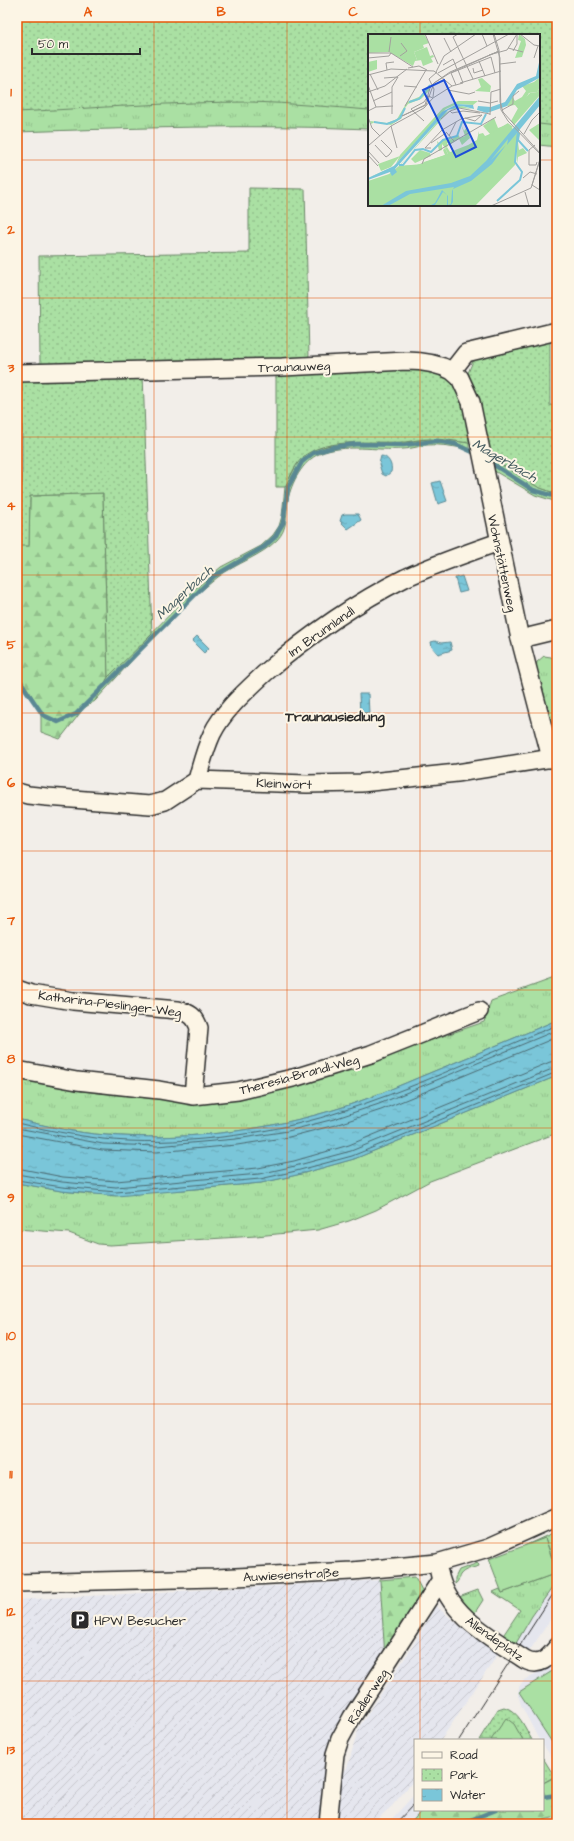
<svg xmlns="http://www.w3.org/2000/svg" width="574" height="1841" font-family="'Architects Daughter',sans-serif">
<defs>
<pattern id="industrial-furrows" width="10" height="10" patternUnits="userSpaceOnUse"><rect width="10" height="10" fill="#e5e6ee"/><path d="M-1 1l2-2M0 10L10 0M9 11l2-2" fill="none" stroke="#c5c5cc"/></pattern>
<pattern id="grass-tufts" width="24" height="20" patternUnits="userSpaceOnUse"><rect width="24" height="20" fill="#aae0a3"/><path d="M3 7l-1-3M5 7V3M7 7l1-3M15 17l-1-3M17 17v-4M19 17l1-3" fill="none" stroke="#92c08c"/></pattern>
<pattern id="forest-firs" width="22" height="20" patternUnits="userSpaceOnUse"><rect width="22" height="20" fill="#aae0a3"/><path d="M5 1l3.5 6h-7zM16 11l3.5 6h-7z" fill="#92c08c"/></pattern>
<pattern id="park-dots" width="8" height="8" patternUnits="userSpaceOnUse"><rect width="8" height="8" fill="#aae0a3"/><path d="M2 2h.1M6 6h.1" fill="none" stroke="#92c08c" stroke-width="1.8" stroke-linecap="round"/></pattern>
<pattern id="water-ripples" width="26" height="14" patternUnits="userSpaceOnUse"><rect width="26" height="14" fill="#7ac6d9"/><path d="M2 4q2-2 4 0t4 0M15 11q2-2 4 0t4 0" fill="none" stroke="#6aaaba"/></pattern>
</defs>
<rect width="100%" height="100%" fill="#f2eee9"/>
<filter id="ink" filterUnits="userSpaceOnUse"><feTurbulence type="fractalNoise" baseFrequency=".025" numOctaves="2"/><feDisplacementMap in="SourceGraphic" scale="8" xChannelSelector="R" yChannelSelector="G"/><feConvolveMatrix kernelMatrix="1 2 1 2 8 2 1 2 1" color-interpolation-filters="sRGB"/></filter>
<g filter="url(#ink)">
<path fill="#e5e6ee" d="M557,1581V1610L528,1653L515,1645L532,1616Z
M557,1659V1764L543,1745V1740H539L521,1705L518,1695L519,1687L524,1680L548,1667Z
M415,1794V1810H422L421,1811L410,1824H387Z"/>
<path fill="url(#industrial-furrows)" d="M17,379H22V484H17Z
M380,1580L385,1658L329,1746L323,1824H17V1600Z
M436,1606L467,1632L498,1654L441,1740H415V1779L392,1806L372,1824H338L342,1773L347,1768L359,1727L412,1647Z"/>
<path fill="url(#grass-tufts)" stroke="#6a8667" d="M369,85V129C252,124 134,128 17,132V89Z
M539,101L557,103V147L539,145Z
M428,439L448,440L469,443V449C455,447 442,444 427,445C419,446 411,449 403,449C376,451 345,443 319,454C303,461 291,483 288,500C286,514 288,529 277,540C261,556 237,563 218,577C174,611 133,660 95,701L108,677L196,588L221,567L261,546L273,535L279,526L282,516L285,487L299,460L312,450L335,444L359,442H406Z
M489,457L538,487L557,494V502L535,495L491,469Z
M544,656L551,657L557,662V733L552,728L536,669L537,662Z
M557,977V1020C515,1038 473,1055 432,1072C398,1086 365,1101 330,1111C258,1132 181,1141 106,1135C76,1133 46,1126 17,1119V1079L82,1091L197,1103L336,1073L484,1022L491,1001Z
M557,1076V1133L430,1181L376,1210L349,1221L318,1230L256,1236L110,1245L98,1244L69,1233L17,1229V1183L61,1191L90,1194L184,1190L261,1183L297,1175L354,1159Z
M557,1531V1570L545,1538L524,1546Z
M478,1563L479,1566C473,1568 464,1569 460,1575C458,1579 459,1581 455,1584V1578L459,1570Z
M557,1573V1581L532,1616L515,1645L502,1637L520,1610L493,1592L500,1589L502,1593Z
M478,1590L483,1600L472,1617L459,1597Z"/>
<path fill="url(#forest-firs)" stroke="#6a8667" d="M103,493L108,677L95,701L84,708L60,739L41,732V716L34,699L17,672V546L29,545L30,496Z
M415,1577L424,1594L385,1658L380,1580Z
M557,1776V1817L525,1824H410L422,1810H543V1783Z"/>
<path fill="url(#park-dots)" stroke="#6a8667" d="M17,17H557V126L539,124V35H369V110C330,107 290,103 251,102C173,102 95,108 17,112Z
M249,188L305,189L309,358L40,365L39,256L249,253Z
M550,341V405L557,406V494L538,487L489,457L468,373L473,361L477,359Z
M421,368L446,376L454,383L468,412L469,443C456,441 443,439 429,439C421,439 413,441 405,442C380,443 334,439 312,451C297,458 292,473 285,487H276V371Z
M143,374L152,634L108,677L103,493L30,496L29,546H17V484H22V379Z
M504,1707C519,1711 525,1728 532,1740H479L498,1709Z
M543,1758L551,1771L557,1775L543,1783Z"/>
<path fill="#aae0a3" stroke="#6a8667" d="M545,1538L557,1573L502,1593L489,1559Z
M557,1668V1750L519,1692Z
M506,1718L514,1724L523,1740H491Z"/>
<path fill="url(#water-ripples)" stroke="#5a8893" d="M381,456C388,456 393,465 391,472L386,476L382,474L379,464Z
M440,481L447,501L438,504L432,483Z
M345,514H358L361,520L348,529L340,521L342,515Z
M462,576L467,591L459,593L455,578Z
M197,636L209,648L204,653L192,641Z
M435,641L441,643L450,642L452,650L438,654L432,647L431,642Z
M359,694H368L369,713L360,714Z
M557,1020V1076L354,1159L297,1175L261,1183L117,1196L61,1191L17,1183V1119C46,1126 76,1133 106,1135C181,1141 258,1132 330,1111C365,1101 398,1086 432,1072C473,1055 515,1038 557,1020Z"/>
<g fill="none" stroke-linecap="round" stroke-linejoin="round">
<path stroke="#4b6971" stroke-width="1" d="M17,1123C45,1130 74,1135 103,1139C172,1147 267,1135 333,1114C409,1091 483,1055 557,1025
M17,1128L103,1144L157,1146L236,1139L288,1131L334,1119L379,1104L557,1030
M17,1134L102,1150L157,1152L237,1145L289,1137L335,1125L381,1110L557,1037
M17,1168L63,1177L116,1181L258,1168L294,1161L349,1145L550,1062L557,1061
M17,1174L62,1182L116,1187L259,1174L295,1166L351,1151L557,1067
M17,1180L62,1187L116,1192L260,1179L296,1171L352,1156L557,1072"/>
<path stroke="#5a8893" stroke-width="4.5" d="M488,461L533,490L557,497
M17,677L43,715L58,722L76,714L214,576L264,547L275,537L283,523L288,487L302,462L313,453L334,447L357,444L403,445L436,441L455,444L477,454
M543,1797L557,1795
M460,1824L496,1810"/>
<g stroke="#2b2b2b" stroke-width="20">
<path id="minor" d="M452,371L460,378L471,402L520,639L551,758
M17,373L282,367L407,361C423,361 437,363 452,371L466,353L557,331
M520,639L557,630
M197,780C201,765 205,749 212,734C223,711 246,691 265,673C308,636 355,603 405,578C436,564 467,553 499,542
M17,792L28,795L47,797L150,805L165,801L197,780L307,784L361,783L457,773L546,759H557
M17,989L31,994L73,1001L178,1010C190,1013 195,1016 199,1028L193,1096
M17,1070L77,1081L159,1090L193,1096L238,1091L297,1077L371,1054L479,1011
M439,1572C447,1615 492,1638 525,1660C540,1668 548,1658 557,1647
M17,1583L216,1578L352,1571L437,1563L488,1548L557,1517
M328,1824L335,1754L340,1739L352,1717L440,1581"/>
</g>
<use href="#minor" stroke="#fcf5e5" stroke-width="17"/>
<path stroke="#2b2b2b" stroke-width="1" d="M459,1740L557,1588
M395,1824L415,1803"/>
</g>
</g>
<path fill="none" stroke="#e8590c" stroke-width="1" stroke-opacity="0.55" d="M154,17V1824M287,17V1824M420,17V35M17,160H369M539,160H557M420,205V1740M17,298H557M17,437H557M17,575H557M17,713H557M17,851H557M17,990H557M17,1128H557M17,1266H557M17,1404H557M17,1543H557M17,1681H557M420,1810V1824"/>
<defs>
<g id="parking-square" transform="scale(1)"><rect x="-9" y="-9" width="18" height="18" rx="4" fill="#2b2b2b" stroke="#fcf5e5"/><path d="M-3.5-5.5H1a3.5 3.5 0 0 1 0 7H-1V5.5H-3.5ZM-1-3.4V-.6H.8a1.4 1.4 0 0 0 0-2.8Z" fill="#fff"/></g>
</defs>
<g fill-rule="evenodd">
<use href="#parking-square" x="80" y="1620"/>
</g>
<g text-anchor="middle" stroke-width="4" stroke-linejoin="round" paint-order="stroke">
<g font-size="13" fill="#2b2b2b" stroke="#fcf5e5">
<text transform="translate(294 366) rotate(-2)" y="5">Traunauweg</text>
<text transform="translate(503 563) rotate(78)" y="5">Wohnstättenweg</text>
<text transform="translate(321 631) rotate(-35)" y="5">Im Brunnlandl</text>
<text transform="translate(284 783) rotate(2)" y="5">Kleinwört</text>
<text transform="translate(110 1003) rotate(7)" y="5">Katharina-Pieslinger-Weg</text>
<text transform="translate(299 1074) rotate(-15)" y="5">Theresia-Brandl-Weg</text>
<text transform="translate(291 1574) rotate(-3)" y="5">Auwiesenstraße</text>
<text transform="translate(495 1638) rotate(35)" y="5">Allendeplatz</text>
<text transform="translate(367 1696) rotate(-57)" y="5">Rädlerweg</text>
</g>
<g font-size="13" fill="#2b2b2b" stroke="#fcf5e5" text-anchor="start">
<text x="94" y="1625">HPW Besucher</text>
</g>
<g font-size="14" font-style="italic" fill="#435a5f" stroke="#fcf5e5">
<text transform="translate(505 460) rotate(30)" y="5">Magerbach</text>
<text transform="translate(184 592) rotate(-43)" y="5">Magerbach</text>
</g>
<g font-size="14" font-weight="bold" fill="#2b2b2b" stroke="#fcf5e5">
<text x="335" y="721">Traunausiedlung</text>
</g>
</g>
<g transform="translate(368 34)">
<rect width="172" height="172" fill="#f2eee9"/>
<path d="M151,0L157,5L158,11L154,23L147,24L153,7L150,6ZM172,53V61L146,91L143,87L154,67L162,59L169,58ZM90,67H110L105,71L89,70L78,75L26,132L18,137L0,144L27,132L32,121L75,74ZM94,72L104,75L93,74L82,76L31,132L55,130L56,126V128L80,120L77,114L79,113L82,118L100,111L109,106L111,97V100L115,99L117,102L122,100L115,92L126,84L130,94L141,90L145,93L138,96L139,92L115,106L124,109L139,100L120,124L106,134L105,132L123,113L111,111L109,114L75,126L31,135L29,140L23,142L76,80L85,74ZM149,97L152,99L150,108L151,116L155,114L159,119L150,123L149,130L148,106L146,108Z" fill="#aae0a3"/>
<path d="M172,43V53L169,58L161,59L151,76L147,71L139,72L144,62L147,67L154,63L158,57L154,52L166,48ZM63,50L61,57L53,65L40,70L33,80L34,84L23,91L7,88L3,90L2,87L19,89L29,85L39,68L53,62Z" fill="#aae0a3"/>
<path d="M0,0H56L61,9L55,11L56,14L46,18L49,26H54L47,27L45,32L21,18L0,19ZM114,44L123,52L122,58L107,57L113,53L110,45ZM140,89L149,100L147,131L107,172H0V147L21,140L31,132L49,131L77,121L75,116L77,114L80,120L96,114L109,107L111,103L112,106ZM172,89V107L161,96ZM93,90L96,97L99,93L102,104L94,111L91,105L83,110L79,109L80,112L77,114L74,110V116L71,117L69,107L72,110L75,106L84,105L90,100L92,104L97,102ZM52,116L62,119L63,122L47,129L43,125ZM32,122L23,133L13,137L10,130Z" fill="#aae0a3"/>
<path d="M59,13L62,22L65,21L66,23L63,24L65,28L55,32L53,26H49L46,18ZM9,26V35L0,38V28Z" fill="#aae0a3"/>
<path d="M172,24L171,44L149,56L139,72L119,79L109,76L110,72L123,73L137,68L149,50L168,42ZM172,62V71L139,111L140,105L123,126L138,111L124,130L103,147L85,155V168L83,171H79V161L75,158L67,171L61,172L67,169L74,156L80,162V171L83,170L84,157L86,153L42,160L20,172H13L38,157L83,149L102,142L118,127ZM89,70L105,71L106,75L94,72L80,76L27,135L29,138L24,142L22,138L0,146V144L26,132L74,78Z" fill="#7ac6d9"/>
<path fill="none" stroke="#7ac6d9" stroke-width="2" d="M41,68L51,65L62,51M6,88L19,90L27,87L32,84L37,74M151,99L150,106L160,117M31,131H35L47,116L55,115L63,118L75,106L89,102L94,88L113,90L118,80M129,167L152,146L154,138L147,128L150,96"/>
<path fill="none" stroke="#a2a09d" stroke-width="1" d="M57,0L70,30M90,0L85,3L105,45M114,0L119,12M125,0L132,24V68L135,78L172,119M126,0L131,16L133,76L140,87L172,120M152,0L166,11L172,12M76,4L83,18M140,14L155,18M131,17L82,38L66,49L64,51L62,54L57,71L34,82L58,71L66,49L82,39L131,17M145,17L149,10V1M21,18L23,3M0,19H23L45,33M121,21L139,16L149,0M32,22L39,17L33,9M0,24L21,22L23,19M166,24L170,12M111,27L117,42M132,30L148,28M75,31L85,25L89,35M40,34L51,32L59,36M105,34L106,39L115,36M19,36L18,29L26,28M90,36L95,49M68,38L76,22L108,0M70,39L141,0M2,40L10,56M0,41L23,35L66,37L84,52L95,49M16,44L30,43L24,53V80M92,49L133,37M0,51L8,73L0,77M88,51L83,39L123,23L127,39M36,52L49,53M80,56L101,60L107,58M0,58L17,52L39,35M65,63L66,55L61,45L69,38M5,67L24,58M110,67L122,69L130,67M37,72L58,36M8,73L25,72M134,76L145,70V62L151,57M82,77L84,79L95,77L112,79M46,78L43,75L56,68L60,62L65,64M46,78L56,87M122,81L123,58L133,55M0,83L4,94L12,102M97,84L107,87L114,81M73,85L82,77L91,74L122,80M23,92L29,114M78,98L86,107M156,100L164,86L172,78M81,102L88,88M63,109L78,99M7,111L18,123L21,121L24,117L13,106M167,111L161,116V131H168L169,128M0,112L23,92L56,74L65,64L84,52M63,114H57L74,96L93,85L114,81M0,117L11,129M0,121L10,132M172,125L164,151L172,156M54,130L56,125L128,83M155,144L162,138L169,140M157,158L161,172M123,172L163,154L172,126"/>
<path fill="#1d4ed8" fill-opacity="0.15" stroke="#1d4ed8" stroke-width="2" d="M76,46L108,113L88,123L55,56Z"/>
<rect width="172" height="172" fill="none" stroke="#2b2b2b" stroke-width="2"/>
</g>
<rect width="574" height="1841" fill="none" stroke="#fcf5e5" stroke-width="44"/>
<rect x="414" y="1739" width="130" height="72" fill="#fcf5e5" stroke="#a8a49b"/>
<rect x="422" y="1752" width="20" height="6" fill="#fcf5e5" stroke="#a8a49b"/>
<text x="450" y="1759" font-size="12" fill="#2b2b2b">Road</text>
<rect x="422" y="1769" width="20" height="12" fill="url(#park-dots)" stroke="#a8a49b"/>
<text x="450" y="1779" font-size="12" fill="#2b2b2b">Park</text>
<rect x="422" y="1789" width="20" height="12" fill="url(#water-ripples)" stroke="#a8a49b"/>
<text x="450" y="1799" font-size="12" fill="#2b2b2b">Water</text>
<path d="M32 48v6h108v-6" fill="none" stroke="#2b2b2b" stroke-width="2"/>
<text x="38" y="48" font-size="12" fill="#2b2b2b" stroke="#fcf5e5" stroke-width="3" paint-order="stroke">50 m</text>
<rect x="22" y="22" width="530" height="1797" fill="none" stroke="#e8590c" stroke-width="1.5"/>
<g font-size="13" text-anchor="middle" font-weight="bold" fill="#e8590c">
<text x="88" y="16">A</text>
<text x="221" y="16">B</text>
<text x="353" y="16">C</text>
<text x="486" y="16">D</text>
<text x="11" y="96">1</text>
<text x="11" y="234">2</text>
<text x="11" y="372">3</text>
<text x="11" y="510">4</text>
<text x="11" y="649">5</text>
<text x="11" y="787">6</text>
<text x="11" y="925">7</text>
<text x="11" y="1063">8</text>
<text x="11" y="1202">9</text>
<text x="11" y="1340">10</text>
<text x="11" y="1478">11</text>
<text x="11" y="1616">12</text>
<text x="11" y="1754">13</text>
</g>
</svg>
